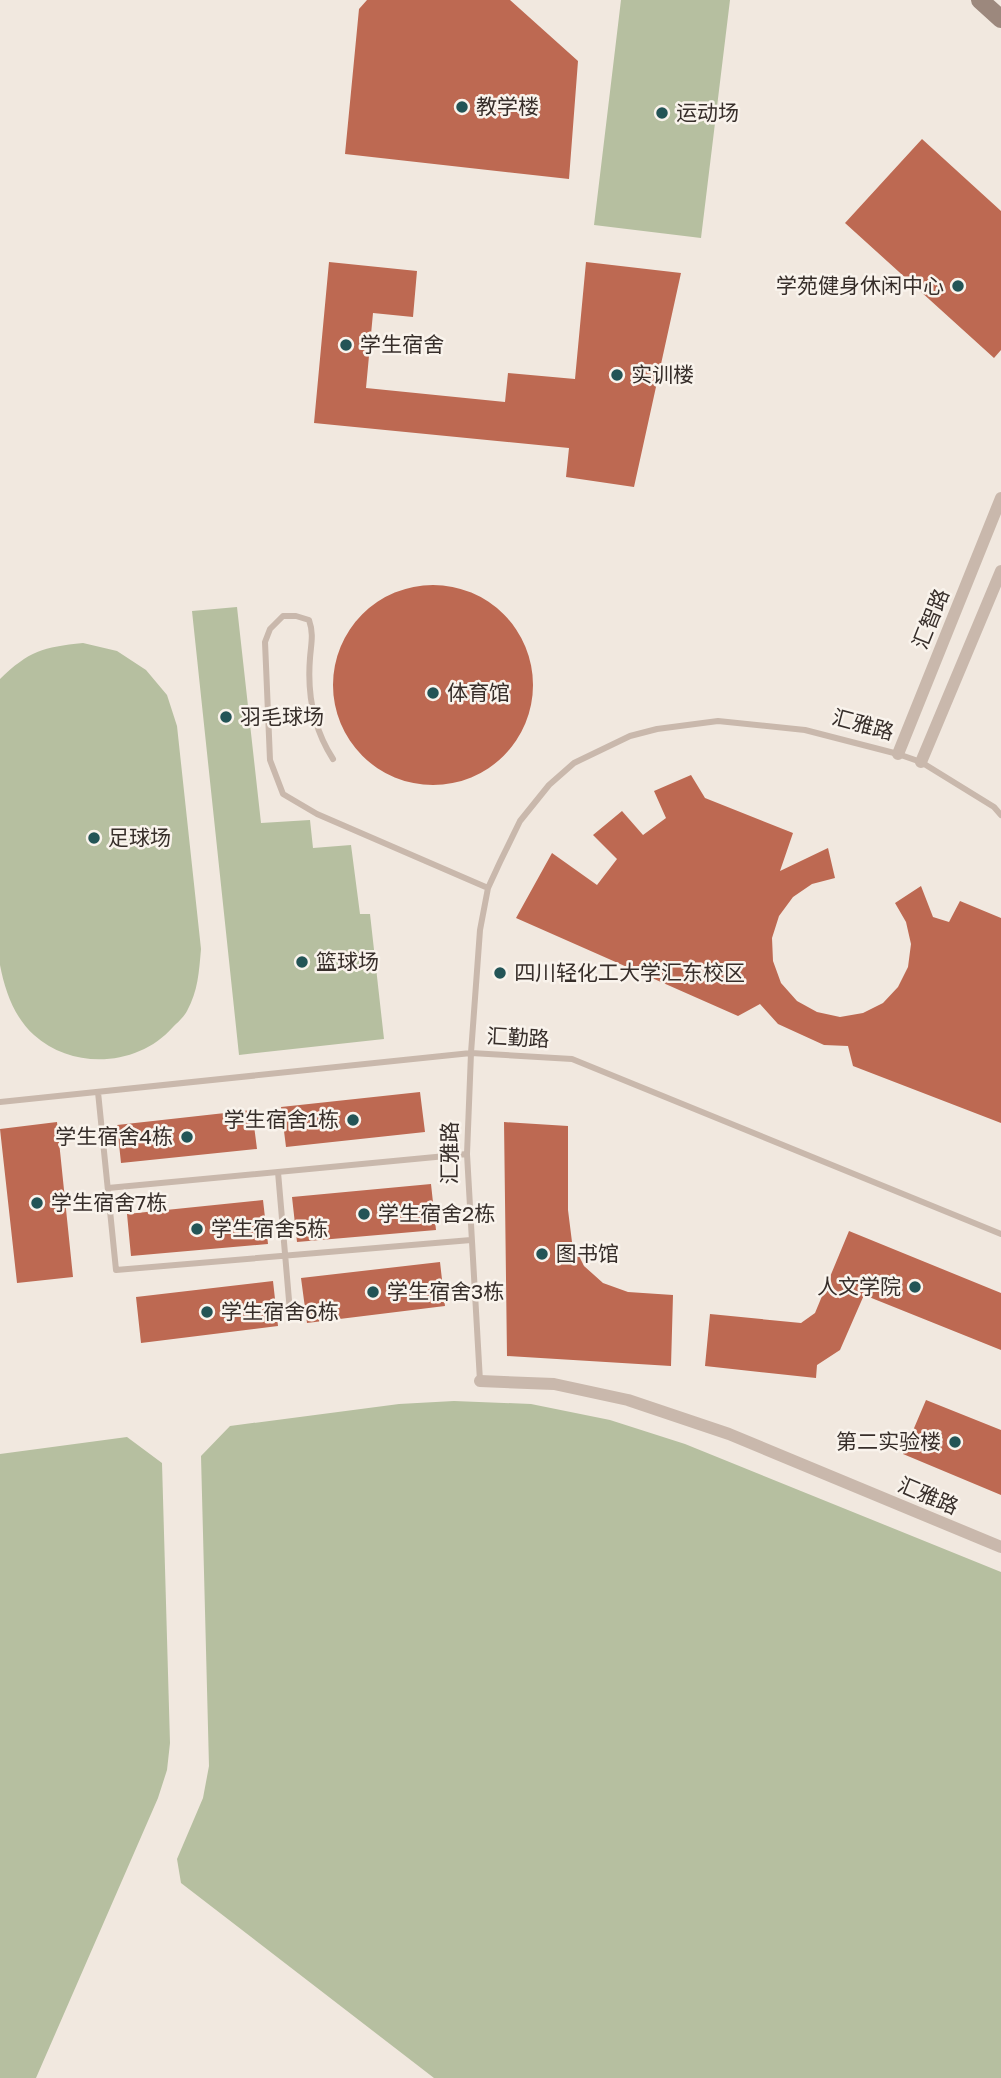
<svg xmlns="http://www.w3.org/2000/svg" width="1001" height="2078" font-family="'Golos Text','Noto Sans SC',sans-serif">
<rect width="100%" height="100%" fill="#f1e8df"/>
<path fill="#b6bfa0" d="M621,0H730L701,238L594,225Z
M237,607L261,823L310,820L313,848L351,845L360,914H370L384,1039L239,1055L192,611Z
M83,643L117,651L146,670L167,695L177,726L201,949C199,972 198,991 187,1011C184,1017 178,1022 173,1027C139,1066 74,1071 34,1035C14,1017 5,991 0,965V679C29,651 43,647 83,643Z
M454,1401L531,1404L610,1420L685,1444L1001,1572V2078H434L181,1883L177,1859L203,1798L209,1766L201,1456L230,1426L399,1404Z
M127,1437L162,1463L170,1743L167,1770L158,1798L36,2078H0V1454Z"/>
<path fill="#bd6952" d="M367,0H510L578,61L569,179L345,154L359,9Z
M922,139L1001,211V350L994,358L845,223Z
M329,262L417,271L413,317L373,313L366,388L505,402L508,373L575,379L586,262L681,273L634,487L566,477L569,448L314,423Z
M333 685a100 100 0 1 1 200 0a100 100 0 1 1-200 0Z
M691,775L705,798L793,833L780,871L828,848L835,878L812,884L793,897L779,916L772,938L773,961L781,983L797,1001L817,1012L840,1017L863,1013L883,1003L898,987L908,967L911,944L906,922L895,903L921,886L933,917L949,922L960,901L1001,918V1123L853,1066L848,1046L824,1045L778,1024L760,1004L738,1016L516,918L552,853L597,885L617,859L593,835L622,811L643,835L666,818L654,791Z
M420,1092L425,1132L286,1147L281,1107Z
M252,1110L257,1149L121,1163L117,1125Z
M57,1122L73,1277L17,1283L0,1129Z
M504,1122L568,1126V1210L572,1242L584,1266L603,1283L628,1292L673,1295L671,1366L507,1356Z
M431,1184L436,1230L297,1242L292,1197Z
M263,1200L268,1244L131,1256L127,1214Z
M849,1231L1001,1293V1350L864,1295L840,1350L817,1365L816,1378L705,1366L710,1314L801,1323L815,1313Z
M440,1262L445,1306L307,1323L301,1278Z
M273,1281L278,1326L141,1343L136,1297Z
M926,1400L1001,1430V1495L903,1454Z"/>
<g fill="none" stroke-linecap="round" stroke-linejoin="round">
<path stroke="#c9b8ac" stroke-width="6" d="M333,759C313,728 307,695 310,658C311,644 314,634 309,620L296,616H283L270,629L265,642L270,760L283,794L317,814L488,888
M98,1092L116,1270L471,1240
M0,1102L471,1053L572,1059L1001,1234
M278,1172L290,1312
M108,1188L467,1154
M480,1381L467,1154L471,1053L480,930L488,888L500,862L520,821L549,785L574,763L630,736L657,729L718,721L805,730L898,754L921,762L994,807L1001,815"/>
<path stroke="#c9b8ac" stroke-width="12" d="M898,754L1001,498
M921,762L1001,571
M480,1381L554,1384L628,1400L729,1434L1001,1547"/>
<path stroke="#9c887d" stroke-width="18" d="M980,0L1001,19"/>
</g>
<g fill="#235456" stroke="#f9f3ec" stroke-width="2.5">
<circle cx="462" cy="107" r="7"/>
<circle cx="662" cy="113" r="7"/>
<circle cx="958" cy="286" r="7"/>
<circle cx="346" cy="345" r="7"/>
<circle cx="617" cy="375" r="7"/>
<circle cx="433" cy="693" r="7"/>
<circle cx="226" cy="717" r="7"/>
<circle cx="94" cy="838" r="7"/>
<circle cx="302" cy="962" r="7"/>
<circle cx="500" cy="973" r="7"/>
<circle cx="353" cy="1120" r="7"/>
<circle cx="187" cy="1137" r="7"/>
<circle cx="37" cy="1203" r="7"/>
<circle cx="364" cy="1214" r="7"/>
<circle cx="197" cy="1229" r="7"/>
<circle cx="542" cy="1254" r="7"/>
<circle cx="915" cy="1287" r="7"/>
<circle cx="373" cy="1292" r="7"/>
<circle cx="207" cy="1312" r="7"/>
<circle cx="955" cy="1442" r="7"/>
</g>
<g text-anchor="middle" stroke-width="5" stroke-linejoin="round" paint-order="stroke">
<g font-size="21" fill="#372e2a" stroke="#f9f3ec" text-anchor="start">
<text x="476" y="114">教学楼</text>
<text x="676" y="120">运动场</text>
<text x="944" y="293" text-anchor="end">学苑健身休闲中心</text>
<text x="360" y="352">学生宿舍</text>
<text x="631" y="382">实训楼</text>
<text x="447" y="700">体育馆</text>
<text x="240" y="724">羽毛球场</text>
<text x="108" y="845">足球场</text>
<text x="316" y="969">篮球场</text>
<text x="514" y="980">四川轻化工大学汇东校区</text>
<text x="339" y="1127" text-anchor="end">学生宿舍1栋</text>
<text x="173" y="1144" text-anchor="end">学生宿舍4栋</text>
<text x="51" y="1210">学生宿舍7栋</text>
<text x="378" y="1221">学生宿舍2栋</text>
<text x="211" y="1236">学生宿舍5栋</text>
<text x="556" y="1261">图书馆</text>
<text x="901" y="1294" text-anchor="end">人文学院</text>
<text x="387" y="1299">学生宿舍3栋</text>
<text x="221" y="1319">学生宿舍6栋</text>
<text x="941" y="1449" text-anchor="end">第二实验楼</text>
</g>
<g font-size="21" fill="#372e2a" stroke="#f9f3ec">
<text transform="translate(931 619) rotate(-68)" y="7">汇智路</text>
<text transform="translate(863 725) rotate(15)" y="7">汇雅路</text>
<text transform="translate(518 1038) rotate(3)" y="7">汇勤路</text>
<text transform="translate(450 1153) rotate(-90)" y="7">汇雅路</text>
<text transform="translate(928 1496) rotate(23)" y="7">汇雅路</text>
</g>
</g>
</svg>
